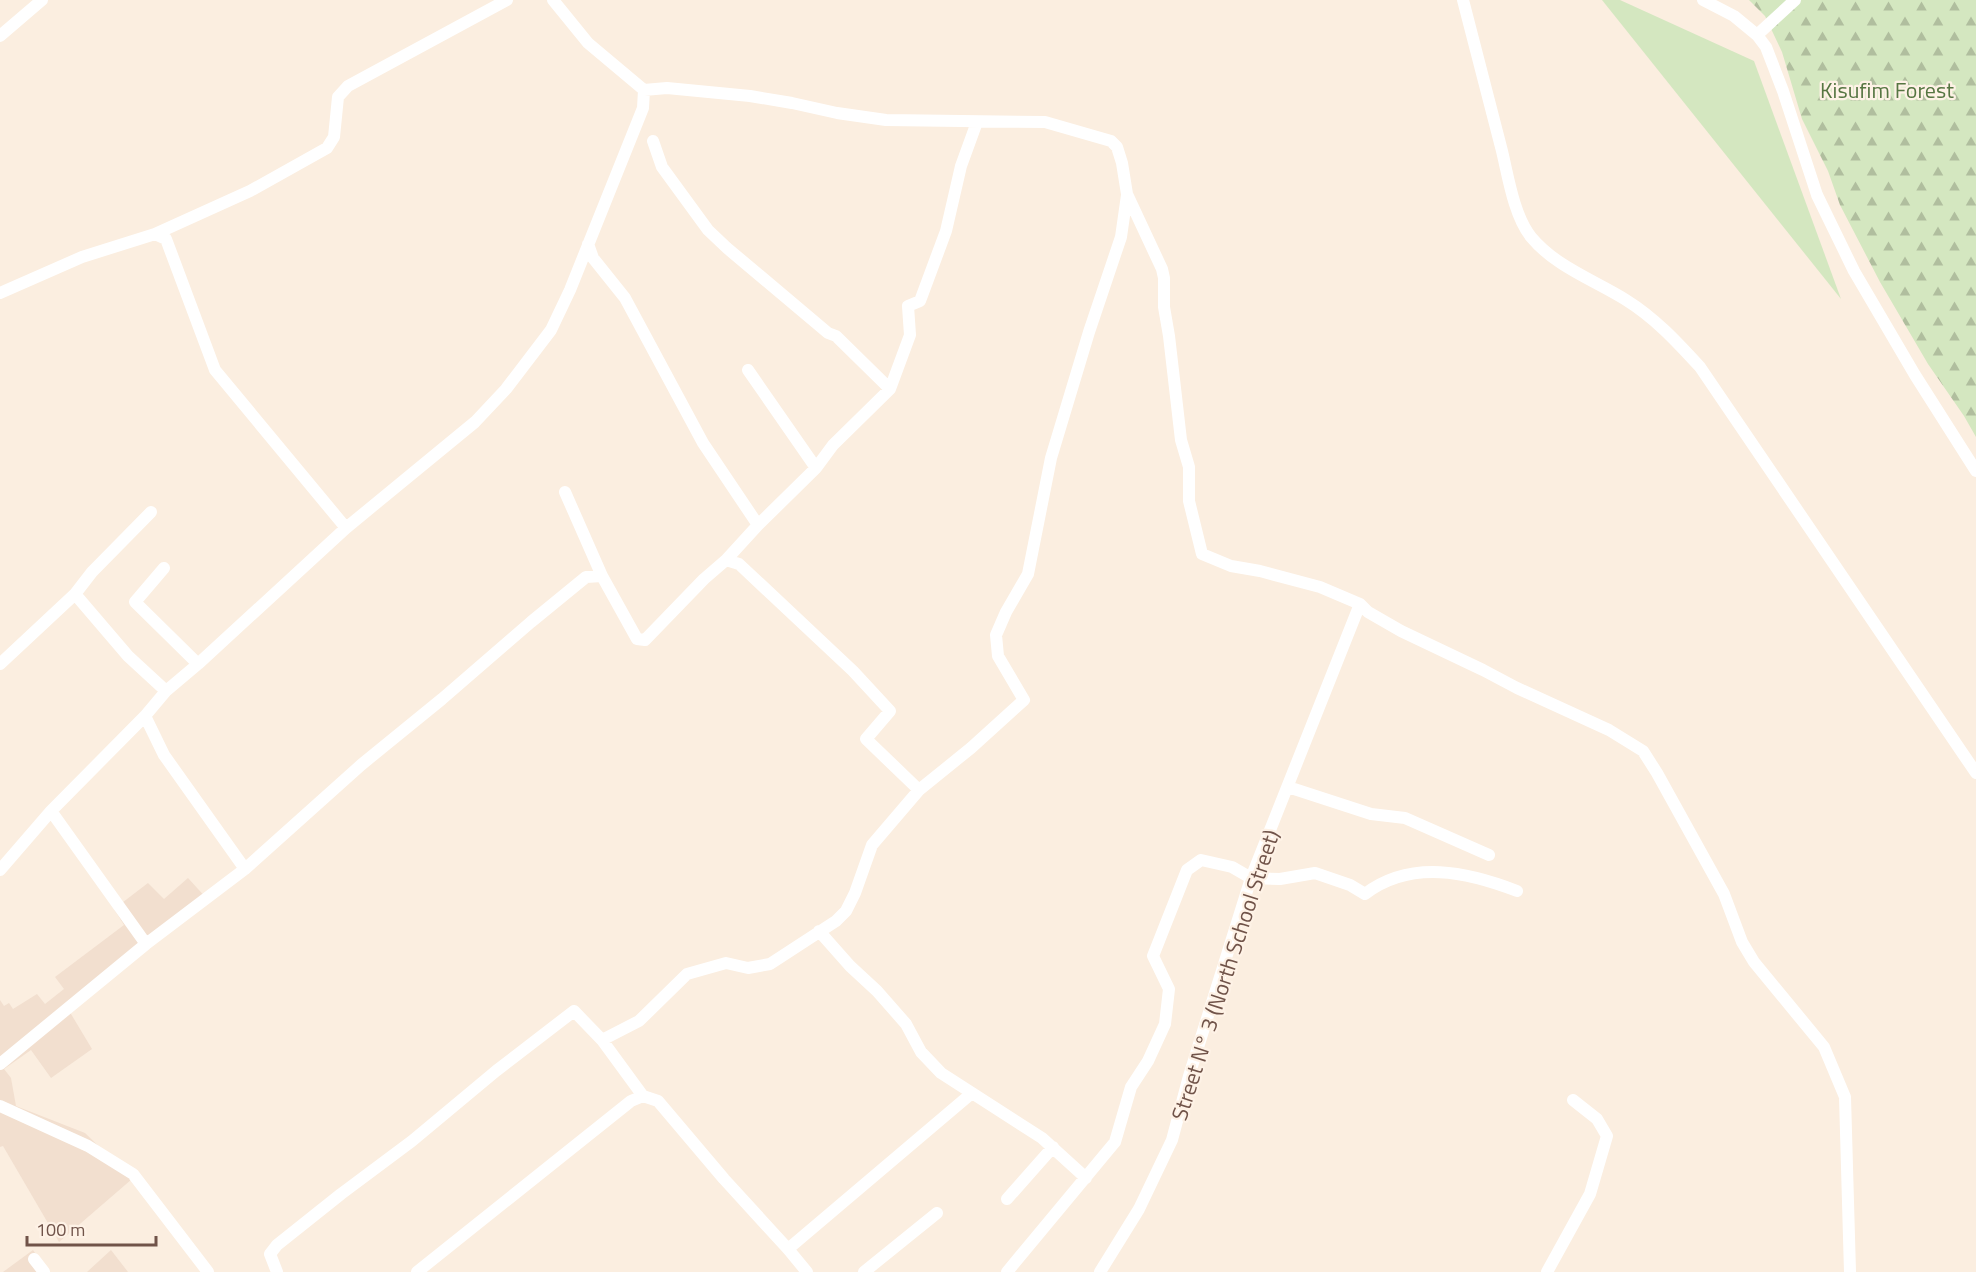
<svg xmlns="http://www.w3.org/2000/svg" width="1976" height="1272" font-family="'Titillium Web',sans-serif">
<defs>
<pattern id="forest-firs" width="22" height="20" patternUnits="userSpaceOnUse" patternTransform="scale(1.5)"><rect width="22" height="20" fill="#d4e7c0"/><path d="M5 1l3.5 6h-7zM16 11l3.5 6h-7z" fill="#b0be9e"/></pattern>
</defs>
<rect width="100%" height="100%" fill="#fbeee0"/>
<path fill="#f2dfcf" d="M188,878L208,900L68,1009L92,1049L51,1078L31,1050L4,1069L11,1078L16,1106L85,1133L132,1179L59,1242L3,1146L0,1147V1000L4,1006L9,1003L13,1009L37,994L45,1004L64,989L55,977L124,925L114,909L148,883L164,899Z
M33,1250L48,1272H3Z
M111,1250L128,1272H87Z"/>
<path fill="#d4e7c0" d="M1602,0H1620L1754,61L1841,299Z"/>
<path fill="url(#forest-firs)" d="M1749,0H1976V437L1964,416L1928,364L1880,282L1840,205L1828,171L1802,119L1782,52L1765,16Z"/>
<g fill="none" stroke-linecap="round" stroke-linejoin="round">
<path stroke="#fff" stroke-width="12" d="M553,0L588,43L644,90L667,88L750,96L792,103L837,113L886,120L1045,122L1111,141L1117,147L1122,163L1127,194L1162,269L1164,278V307L1169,336L1181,440L1189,467V501L1202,554L1231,566L1260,571L1320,587L1360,604L1368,612L1401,631L1483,670L1517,688L1609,730L1643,751L1657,773L1724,894L1742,942L1754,962L1824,1047L1845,1097L1850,1272
M1463,0C1476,50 1489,100 1502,151C1508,176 1514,216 1531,237C1556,267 1594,280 1626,300C1655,318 1677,342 1700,367L1976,773
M1703,0L1734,16L1757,35L1766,47L1783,91L1817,195L1854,271L1915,375L1976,471
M1757,35L1795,0
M0,36L42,0
M653,141L662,167L708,230L727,248L828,333L836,336L890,389
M155,234L250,191L327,148L334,137L338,97L348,86L507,0
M588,244L593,258L625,298L703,443L758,525
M0,293L82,257L155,234L166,239L215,370L346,528
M748,370L816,468
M565,492L602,576L637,639L645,640L704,579L726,560L739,564L853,671L890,711L866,739L919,790
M726,560L758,525L816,468L833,445L890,389L910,335L908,306L920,301L946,231L961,166L977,122
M164,568L135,602L198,664
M75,594L128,656L166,691
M0,664L75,594L92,572L151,512
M145,716L164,755L245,869
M1288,787L1371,814L1405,818L1489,855
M51,811L146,944
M0,870L51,811L145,716L166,691L198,664L346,528L475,422L506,389L551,330L570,290L643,108L644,90
M819,931L850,966L877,991L906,1024L921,1052L941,1073L1042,1138L1086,1178
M602,1040L643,1096L658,1101L724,1179L788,1249L807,1272
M0,1064L146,944L245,869L361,765L442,699L531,622L586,577L602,576
M0,1106L88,1146L133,1174L208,1272
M1007,1199L1053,1147
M788,1249L972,1093
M34,1259L44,1272
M277,1272L270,1254L277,1245L341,1194L412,1141L496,1071L574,1011L602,1040L639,1021L687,974L726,963L748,968L770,964L836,921L846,911L855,893L872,845L919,790L971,748L1024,700L998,656L996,635L1006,612L1028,574L1051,458L1089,332L1121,237L1127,195
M417,1272L631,1101L643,1096
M864,1272L937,1213
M1007,1272L1115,1142L1131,1087L1148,1061L1165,1024L1169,989L1153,956L1187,870L1201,860L1232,867L1251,878L1280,879L1315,873L1350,885L1365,894C1411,859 1468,872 1517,891
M1100,1272L1139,1209L1172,1140L1189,1076L1251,878L1360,604
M1547,1272L1590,1194L1607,1136L1597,1119L1573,1100"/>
</g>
<g text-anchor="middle" stroke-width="4.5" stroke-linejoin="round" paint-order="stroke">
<g font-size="22" fill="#567642" stroke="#fef2e6">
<text x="1887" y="98">Kisufim Forest</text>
</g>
<g font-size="22" fill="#705349" stroke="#fef2e6">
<text transform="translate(1225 975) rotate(-72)" y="8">Street N° 3 (North School Street)</text>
</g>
</g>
<path d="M27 1236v9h129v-9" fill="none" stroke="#705349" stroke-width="3"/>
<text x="36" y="1236" font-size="18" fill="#705349" stroke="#fef2e6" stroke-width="4.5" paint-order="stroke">100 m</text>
</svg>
